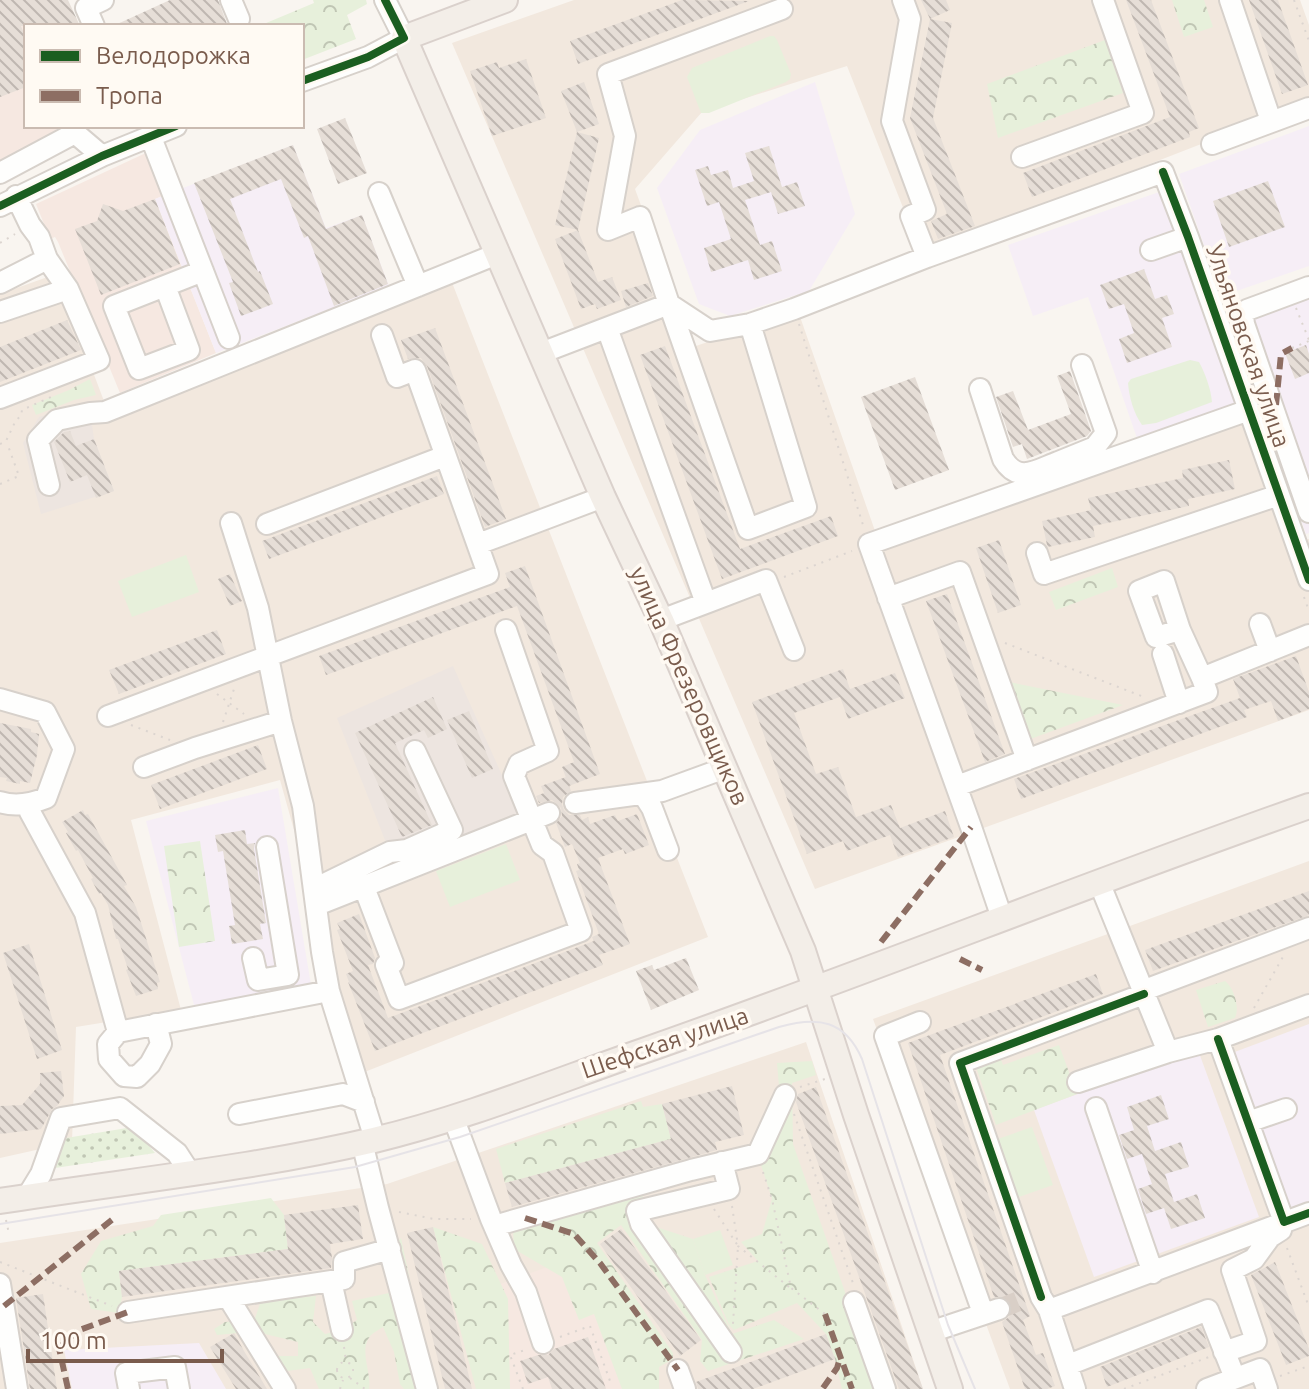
<svg xmlns="http://www.w3.org/2000/svg" width="1309" height="1389" font-family="Ubuntu,sans-serif">
<defs>
<pattern id="grass-dots" width="8" height="8" patternUnits="userSpaceOnUse" patternTransform="scale(2)"><rect width="8" height="8" fill="#e7f0db"/><path d="M2 2h.1M6 6h.1" fill="none" stroke="#c0c6b4" stroke-width="1.8" stroke-linecap="round"/></pattern>
<pattern id="park-crowns" width="20" height="18" patternUnits="userSpaceOnUse" patternTransform="scale(2)"><rect width="20" height="18" fill="#e7f0db"/><path d="M2 6a3 3 0 1 1 6 0M12 15a3 3 0 1 1 6 0" fill="none" stroke="#c0c6b4"/></pattern>
<pattern id="building-back-hatch" width="6" height="6" patternUnits="userSpaceOnUse" patternTransform="scale(2)"><rect width="6" height="6" fill="#e6ded7"/><path d="M-1 5l2 2M0 0l6 6M5-1l2 2" fill="none" stroke="#bfb7b1"/></pattern>
</defs>
<rect width="100%" height="100%" fill="#f9f5f0"/>
<path fill="#f2e8de" d="M574,0H1300L1309,25V102L921,253L847,66L702,112L635,189L693,347L798,311L881,548L1257,418L1301,542L1309,539V710L815,889L452,43Z
M56,274L110,417L451,280L708,937L362,1073L280,780L131,820L181,1010L76,1027L72,1142L0,1158V294Z
M1309,861V1389H1010L873,1019Z
M806,1042L923,1389H0V1243L387,1184Z"/>
<path fill="#f6e8e1" d="M0,0L26,26V126H58L56,130L45,139L0,161Z
M148,152L173,192L155,199L216,353L120,393L58,242L55,237L50,239L36,204Z
M583,1254L653,1389H486L459,1299Z"/>
<path fill="#ede5e0" d="M89,403L94,439L114,491L41,514L23,443L39,417Z
M453,666L519,813L394,863L337,718Z"/>
<path fill="#f6eef6" d="M815,82L855,214L809,291L730,316L699,304L657,188L700,130Z
M1309,126V266L1222,296L1179,174Z
M293,145L326,228L362,215L389,286L216,353L155,199Z
M1162,191L1237,407L1138,441L1088,297L1033,316L1008,245Z
M1309,277V533L1306,534L1228,309Z
M278,788L311,985L194,1005L146,821Z
M1309,1024V1204L1290,1211L1232,1053Z
M1198,1050L1259,1217L1094,1277L1034,1110Z
M199,1343L226,1389H72L64,1350Z"/>
<path fill="url(#grass-dots)" d="M133,1127L155,1153L55,1168L66,1138Z"/>
<path fill="url(#park-crowns)" d="M313,0H366L367,4L347,15L356,39L302,60V26H259L314,3Z
M1172,0H1204L1213,27L1184,37Z
M1105,40L1123,93L998,138L987,84Z
M90,379L96,395L74,400L36,415L32,405L69,390Z
M1112,568L1118,587L1056,610L1049,592Z
M1004,681L1123,705L1025,741Z
M200,841L215,941L179,947L164,846Z
M1225,981C1234,988 1240,1007 1235,1018L1208,1027L1196,990Z
M1059,1045L1077,1094L996,1125L975,1064L999,1054L1003,1065Z
M812,1061L816,1075L792,1083L793,1144L879,1389H842L835,1359L826,1334L797,1303L734,1330L729,1325L709,1277L758,1261L741,1242L762,1234L772,1199L761,1165L773,1140L780,1097L777,1063Z
M641,1101L643,1107L662,1104L671,1139L505,1183L496,1149Z
M715,1158L703,1178L642,1194L650,1225L693,1239L705,1275L732,1334L774,1320L804,1339L708,1371L700,1361L702,1340L621,1225L597,1243L673,1353V1359L659,1367V1389H622L594,1314L579,1320L562,1277L514,1249L512,1210Z
M271,1198L284,1215L288,1249L119,1271L122,1297L119,1313L91,1309L81,1274L101,1241L153,1226L161,1215Z
M433,1227L482,1244L508,1299L510,1389H476Z
M401,1238L433,1389H404L400,1384L394,1352L383,1327C379,1330 374,1332 371,1335C358,1350 372,1372 369,1389H319L310,1368L287,1371L284,1389L239,1333L217,1335L214,1329L225,1322L240,1321L276,1356H298V1342L265,1334L254,1321L261,1301L316,1296L313,1322L325,1334L342,1330L357,1320L352,1301L389,1293L391,1249Z"/>
<path fill="#e7f0db" d="M770,36H774L777,40L791,74L790,79L786,82L709,113H701L687,77L692,68Z
M1190,360L1199,362C1205,373 1211,389 1212,402L1156,423L1142,425C1134,414 1129,397 1128,383L1131,379Z
M186,555L199,592L132,617L118,581Z
M506,844L520,880L450,907L436,871Z
M1032,1127L1053,1185L1016,1198L995,1140Z
M720,1230L733,1265L705,1275L693,1239Z"/>
<path fill="url(#building-back-hatch)" d="M0,0H68L80,26H21L26,38V87L0,97Z
M170,0H218L227,24L222,26H113Z
M682,0L749,1L578,64L570,41Z
M921,0H946L950,10L930,19Z
M1126,0H1151L1199,128L1189,132L1190,137L1032,197L1023,173L1170,117Z
M1249,0H1278L1308,85L1282,94Z
M930,19L952,23L933,118L975,226L938,239L931,221L947,214L910,118Z
M526,59L546,118L492,136L470,71L497,62L499,68Z
M584,82L599,124L577,132L561,91Z
M345,118L367,173L338,184L317,129Z
M577,132L599,138L578,230L555,225Z
M293,145L326,229L362,215L388,284L334,306L308,236L304,238L281,179L230,199L258,272L260,271L273,304L241,316L229,283L233,282L194,183Z
M769,146L782,187L797,182L805,206L778,214L771,192L745,200L760,245L772,241L782,271L754,280L748,260L711,272L704,248L731,239L719,202L707,206L695,170L708,166L711,175L728,170L733,188L754,181L745,153Z
M1268,181L1285,227L1229,247L1213,201Z
M155,199L180,264L101,295L75,229L97,221L103,204L123,211Z
M578,230L598,282L612,277L621,300L597,309L595,304L581,309L555,239Z
M1144,269L1155,299L1167,295L1174,314L1162,318L1172,347L1127,363L1119,339L1134,333L1124,304L1109,309L1100,285Z
M648,283L653,296L626,307L621,291Z
M67,320L81,350L0,382V347Z
M435,328L506,519L485,527L427,366L421,358L408,359L401,340Z
M1306,345L1309,354V373L1295,379L1285,353Z
M665,346L740,549L831,516L838,536L722,579L640,355Z
M1070,371L1091,431L1087,436L1027,459L1022,444L1013,447L996,397L1013,391L1028,430L1071,414L1057,376Z
M915,377L949,470L895,490L861,397Z
M70,431L76,446L94,439L114,491L96,498L87,475L70,482L54,442L64,432Z
M1229,460L1235,489L1188,499L1189,506L1093,526L1095,537L1048,547L1047,545L1042,521L1091,510L1088,498L1183,478L1182,470Z
M437,476L444,494L269,559L262,541Z
M999,540L1021,605L998,613L976,548Z
M525,566L600,774L569,786L562,767L574,762L517,606L326,675L319,656L510,587L505,573Z
M230,574L242,601L230,606L218,579Z
M947,594L1005,754L985,762L926,601Z
M217,630L226,654L119,694L109,670Z
M1296,656L1309,692V709L1278,721L1271,701L1244,710L1247,717L1021,799L1014,779L1240,698L1233,679Z
M843,669L850,689L895,673L905,698L848,719L840,697L794,713L816,774L838,767L856,817L891,805L900,828L945,811L954,837L898,857L890,835L847,851L843,841L807,854L752,702Z
M433,697L447,729L428,738L424,730L395,743L432,825L402,837L355,733Z
M469,711L493,769L472,778L447,720Z
M0,723L31,729V732L39,734L37,755L30,783L20,781V784L6,781L7,778L0,777Z
M258,745L267,769L160,809L151,785Z
M566,777L571,791L563,797L562,804L564,810L569,815H580L582,820L588,817L590,824L615,815L618,821L637,814L649,845L625,854L623,849L598,858L630,944L599,955L603,965L375,1051L348,982H349L346,974L353,971L337,930L340,929L337,923L359,914L375,958L373,964L368,965L388,1018L594,941L592,937L599,934L576,871L579,870L577,864L580,863L572,844L565,847L556,823L562,816L561,808L552,800L539,803L536,796L544,793L541,786Z
M83,810L85,815L88,814L127,885L124,886L136,907L160,982L157,983L158,989L136,996L126,970L128,969L118,939H116L108,905L101,893L99,894L91,879L93,878L78,850L76,851L66,833L68,832L62,822Z
M245,830L247,844L255,843L254,849L266,923L260,924L263,939L232,944L229,926L235,925L223,851L218,852L215,835Z
M1309,891V915L1153,971L1145,950Z
M29,944L62,1050L37,1059L3,953Z
M686,958L699,990L651,1010L636,971L652,965L654,970Z
M1096,974L1103,994L940,1055L1030,1316L1023,1320L1036,1355L1043,1353L1055,1386L1047,1389H1025L1002,1322L1009,1317L1012,1311L1011,1304L1002,1297H994L908,1043Z
M61,1071L64,1096L57,1106L52,1109L41,1129L0,1134V1106L22,1105L40,1084V1073Z
M732,1086L744,1135L715,1142L717,1150L512,1207L505,1183L671,1139L662,1104Z
M816,1087L923,1389H899L858,1274L796,1102L798,1094Z
M1161,1095L1169,1119L1147,1126L1155,1151L1181,1142L1189,1167L1165,1174L1174,1202L1197,1194L1205,1218L1171,1229L1164,1208L1146,1214L1138,1189L1152,1184L1142,1154L1127,1159L1119,1135L1134,1130L1127,1107Z
M358,1205L363,1239L330,1244L332,1258L331,1268L122,1297L119,1271L288,1249L284,1215Z
M433,1227L472,1389H445L407,1233Z
M621,1229L701,1340L680,1356L600,1244Z
M1275,1262L1309,1349V1356L1286,1365L1251,1275Z
M43,1294L57,1389H30L16,1298Z
M1201,1327L1209,1347L1107,1387L1100,1367Z
M234,1333L244,1351L267,1389H236L210,1347Z
M826,1334L835,1359L753,1389H698L696,1382Z
M588,1337L606,1389H552L548,1377L528,1384L520,1361L538,1355H548L554,1349Z"/>
<g fill="none" stroke-linecap="round" stroke-linejoin="round">
<path stroke="#d9cfc7" stroke-width="20" stroke-dasharray="20 10" stroke-linecap="butt" d="M999,1309L1024,1299"/>
<g stroke="#d7d1cb" stroke-width="24">
<path id="minor" d="M231,0L239,19
M903,0L910,19L892,121L925,210L911,216L927,257
M1230,0L1271,121
M94,26L86,8L103,0
M302,81L368,57L404,38L385,0
M150,135L229,338
M1212,144L1309,108
M1022,157L1143,113L1103,0
M0,173L75,133L102,156
M379,193L418,286
M0,206L102,156L176,126
M1151,250L1188,237
M0,283L47,259
M165,286L189,350L139,369L114,306L203,271
M1309,287L1247,310L1243,316L1244,324L1309,512
M0,312L68,289
M750,324L806,507L748,529L669,304L710,331L750,324L794,309L927,257L1163,172L1188,237L1309,580
M607,328L706,603L661,620
M541,353L669,304L640,217L608,230L625,136L608,74L782,9
M980,389L1003,459C1018,484 1037,470 1058,462L1063,475
M0,398L99,360L68,289L47,259L39,237L30,225L16,196
M1058,462L1095,447L1106,433L1082,365
M49,485L38,440L57,420L90,413L105,412L497,254
M231,523L258,608L281,721L303,806L322,952L329,991L375,1139
M267,524L445,456
M478,544L603,497
M1037,553L1044,574L1279,495
M888,598L960,572L1027,760
M706,603L766,580L794,650
M1260,624L1270,651
M1180,630L1156,637L1139,591L1164,581L1180,630L1202,678
M1163,654L1179,703
M0,699L45,712L64,749L46,798C31,804 16,807 0,802
M108,716L488,574L415,370L397,377L382,335
M144,767L195,748L281,721
M957,786L1207,692L1202,678L1309,635
M643,794L652,808L668,850
M575,803L662,791L725,768
M29,805L30,812L85,913L118,1032L108,1044L109,1059L124,1076L137,1077L150,1064L161,1044L156,1024
M1099,882L1168,1052L1218,1039L1309,1005
M365,886L367,895L393,963L386,965L399,999L581,931L553,853L542,845L514,776L519,764L548,751L506,630
M314,889L390,852L407,850L452,830L415,751
M317,905L549,813
M1002,918L971,827L869,544L1249,410
M253,958L258,980L288,975L267,847
M1142,991L1309,928
M920,1022L885,1036L983,1313
M118,1032L329,991
M1218,1039L1284,1222
M1078,1082L1168,1052
M1096,1108L1153,1273
M239,1114L343,1094L364,1102
M453,1117L491,1219L511,1265L526,1292L543,1343
M1248,1122L1286,1109
M362,1142L378,1208L427,1389
M722,1162L729,1189L637,1211L641,1224L731,1352
M27,1197L41,1174L61,1118L120,1108L177,1153L190,1173
M494,1226L691,1170L758,1154L785,1095
M331,1281L342,1330
M0,1284L17,1389
M228,1297L285,1389
M854,1302L885,1389
M1049,1310L1309,1213
M128,1312L344,1279V1262L390,1249
M930,1332L999,1309
M1224,1352L1256,1341L1232,1270L1254,1259L1270,1237L1281,1230
M1068,1365L1208,1310L1235,1378
M678,1370L685,1389
M129,1389L126,1373L175,1367L179,1389
M1075,1389L1049,1310L1041,1297L960,1063L1144,994
M1207,1389L1260,1369L1267,1389"/>
</g>
<g stroke="#dad1cc" stroke-width="28">
<path id="major" d="M505,0L404,38L603,497L661,620L803,951L856,1115L950,1389
M0,1201C125,1181 251,1169 374,1140C466,1118 554,1082 643,1051C866,973 1086,884 1309,806"/>
</g>
<path stroke="#dcd5d0" stroke-width="2" stroke-dasharray="2 6" stroke-linecap="butt" d="M1294,0L1309,41
M0,243L15,234
M1296,308L1309,340
M799,324L864,528
M1292,348L1309,341
M0,444L6,441L16,420L21,416L22,410L51,397
M0,484L19,476L7,443
M784,577L852,551
M1304,597L1309,611
M1005,643L1144,697
M217,694L244,714
M223,722L235,686
M131,725L170,740
M1254,1008L1284,955
M800,1087L825,1079
M794,1114L854,1286
M763,1172L772,1199L791,1288L825,1314
M732,1206L738,1246L789,1287
M714,1209L738,1246L733,1324
M399,1212L434,1219H471
M6,1220L9,1234
M1287,1248L1309,1307
M0,1262L112,1306
M560,1337L590,1326L610,1381
M344,1347L346,1361
M337 1370a8 8 0 1 1 16 0a8 8 0 1 1-16 0Z
M1280,1376L1309,1366
M350,1378L365,1389
M340,1389L343,1380
M523,1389L510,1355L528,1349
M1124,1389L1209,1357"/>
<use href="#minor" stroke="#fefefd" stroke-width="20"/>
<use href="#major" stroke="#f3eee8" stroke-width="24"/>
<path stroke="#e6e3e7" stroke-width="2" d="M0,1224L355,1167L460,1137L779,1027C818,1016 845,1020 862,1059L948,1325L975,1389"/>
<path stroke="#8d6e63" stroke-width="6" stroke-dasharray="12 6" stroke-linecap="butt" d="M1276,405L1281,354L1292,348
M881,942L971,827
M960,959L982,970
M525,1218L574,1234L600,1263L678,1370
M4,1306L113,1219
M825,1314L852,1389
M823,1388L837,1368L840,1358
M68,1389L59,1348L77,1331L128,1312"/>
<g stroke="#fffaf3" stroke-width="13">
<path id="cycleway" d="M302,81L368,57L404,38L385,0
M1163,172L1188,237L1309,580
M0,206L102,156L176,126
M1218,1039L1284,1222L1309,1213
M1041,1297L960,1063L1144,994"/>
</g>
<use href="#cycleway" stroke="#1b5e20" stroke-width="8"/>
</g>
<g text-anchor="middle" stroke-width="7" stroke-linejoin="round" paint-order="stroke">
<g font-size="24" fill="#7a5c4d" stroke="#fffaf3">
<text transform="translate(1248 346) rotate(71)" y="8">Ульяновская улица</text>
<text transform="translate(689 686) rotate(66)" y="8">улица Фрезеровщиков</text>
<text transform="translate(665 1043) rotate(-19)" y="8">Шефская улица</text>
</g>
</g>
<rect x="24" y="24" width="280" height="104" fill="#fffaf3" stroke="#cabbb1" stroke-width="2"/>
<rect x="40" y="50" width="40" height="12" fill="#1b5e20" stroke="#cabbb1" stroke-width="2"/>
<text x="96" y="64" font-size="24" fill="#7a5c4d">Велодорожка</text>
<rect x="40" y="90" width="40" height="12" fill="#8d6e63" stroke="#cabbb1" stroke-width="2"/>
<text x="96" y="104" font-size="24" fill="#7a5c4d">Тропа</text>
<path d="M28 1349v12h194v-12" fill="none" stroke="#7a5c4d" stroke-width="4"/>
<text x="40" y="1349" font-size="24" fill="#7a5c4d" stroke="#fffaf3" stroke-width="6" paint-order="stroke">100 m</text>
</svg>
